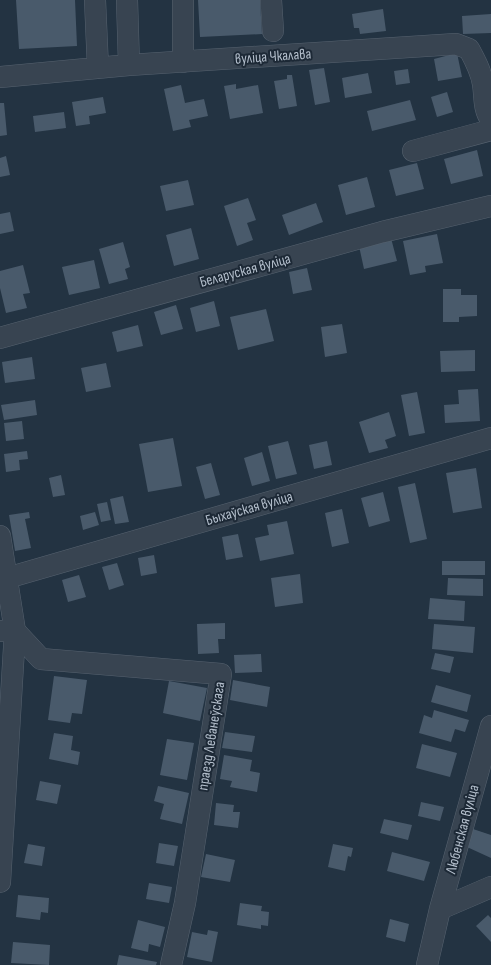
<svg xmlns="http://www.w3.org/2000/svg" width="491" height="965" font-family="'Sofia Sans Condensed',sans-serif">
<rect width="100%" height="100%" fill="#233342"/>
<path fill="#495a6b" d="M16,0H75L77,46L19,49Z
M198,0H260L262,34L200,37Z
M383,9L386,31L360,34L359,28H354L352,14Z
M491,14V33L463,34L462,16Z
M457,53L462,77L438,81L434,59Z
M324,68L330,102L315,105L309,70Z
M408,69L410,83L396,85L394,71Z
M368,73L372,93L345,98L342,78Z
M287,75H292L297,106L279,109L274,81L287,79Z
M236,84V89L258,85L263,113L230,119L224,86Z
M181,85L185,103L204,99L208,116L189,120L191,127L173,131L164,89Z
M447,92L453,112L437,117L431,97Z
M103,97L106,113L89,116L90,124L76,126L72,102Z
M410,100L416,120L372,131L367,111Z
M0,103H4L7,135L0,136Z
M64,112L66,128L35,132L33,116Z
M477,150L483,176L451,184L444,159Z
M6,156L10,175L0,177V158Z
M417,163L424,189L396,196L389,170Z
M367,177L375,207L346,215L338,185Z
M188,180L194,205L166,211L160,186Z
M248,198L256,220L247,223L253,240L237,246L224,206Z
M316,203L323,222L289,235L282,215Z
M10,212L14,231L0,234V214Z
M191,228L199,259L174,266L166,235Z
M437,234L443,263L425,266L426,272L410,275L403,241Z
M391,238L397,261L364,269L359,246Z
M123,242L130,267L125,269L128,279L109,284L99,249Z
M94,260L100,288L69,295L62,267Z
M23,265L30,293L23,294L27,308L6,313L0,288V271Z
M307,268L312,290L293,294L289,272Z
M443,289H461V295H477V316L459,317V322H443Z
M214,301L220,326L196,332L190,308Z
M176,305L183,329L161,335L154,312Z
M266,309L274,341L238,350L230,317Z
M342,324L347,353L325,357L321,327Z
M138,325L143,346L117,352L112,332Z
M475,350V371L441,372L440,351Z
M32,357L35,379L5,383L2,362Z
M106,363L111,387L86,392L81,368Z
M478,389L480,421L445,423L444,405L459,404L458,390Z
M417,392L425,433L409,436L401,395Z
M35,400L37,415L4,420L1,405Z
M389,412L396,436L385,440L388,448L369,453L359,422Z
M22,421L24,439L6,441L4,423Z
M173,438L182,486L148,492L139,444Z
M288,441L297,474L276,479L268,446Z
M327,441L332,465L314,469L309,445Z
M27,451L28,459L19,460L20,470L6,472L4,454Z
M262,452L270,481L252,486L244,458Z
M211,463L220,495L205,499L196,467Z
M476,468L482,508L453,513L446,473Z
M61,475L65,495L53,497L49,478Z
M415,483L427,539L410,543L398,487Z
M383,492L390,521L369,527L361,498Z
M123,496L129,522L115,524L110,499Z
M107,502L111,520L101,522L97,504Z
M342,509L349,543L332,547L325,513Z
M29,512L30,518L25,519L31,548L15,551L9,515Z
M95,512L99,525L83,530L80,516Z
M287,521L294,554L260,561L255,538L269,535L267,525Z
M238,534L243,557L226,560L222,537Z
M154,555L157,573L141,576L138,558Z
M442,561H485V575H442Z
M117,563L124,585L109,590L102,567Z
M300,574L303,603L275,607L271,578Z
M79,575L86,597L68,602L62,580Z
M448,578L483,579V596L447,595Z
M430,598L465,601L464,621L428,619Z
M225,623V639H218L219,653L198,654L197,624Z
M434,624L475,627L473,653L432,649Z
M435,653L454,657L450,673L431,669Z
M261,654L262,672L235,673L234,655Z
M54,676L87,680L82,714L72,713L70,723L48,720Z
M233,680L270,687L267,707L230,700Z
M169,681L207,688L200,721L163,713Z
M436,685L471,695L467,712L431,702Z
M434,710L469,720L465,732L455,729L451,742L419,733L424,715L432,718Z
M225,732L255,736L252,752L222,748Z
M54,733L73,736L71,750L80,752L78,765L49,759Z
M167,739L194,743L187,780L160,775Z
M422,744L457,753L450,777L416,768Z
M224,755L252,760L250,771L260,773L257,792L230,787L232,781L220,779Z
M40,781L61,785L57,804L36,800Z
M158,786L189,793L182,824L160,819L164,804L154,801Z
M421,802L444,807L440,821L418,816Z
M216,803L234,805L233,812H240L238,828L214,825Z
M384,819L412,825L408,840L380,833Z
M473,829L491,835V858L467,847Z
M159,843L178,846L174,866L156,863Z
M28,844L45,847L42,866L24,863Z
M333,844L353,848L351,857L348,856L345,871L328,867Z
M392,852L430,862L424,881L387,871Z
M206,854L235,860L230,882L201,877Z
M149,883L172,887L169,903L146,899Z
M18,895L49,898L48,913L41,912L40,920L16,917Z
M240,903L262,906L261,911L269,912L268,926L261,925V929L237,925Z
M488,915L491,918V942L476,926Z
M390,919L409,924L405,942L386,937Z
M138,920L165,927L160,947L149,944L148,952L131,948Z
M208,930L218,932L212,962L187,957L192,932L207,935Z
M13,942L50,945L49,965L11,963Z
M119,955L157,962L156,965H117Z"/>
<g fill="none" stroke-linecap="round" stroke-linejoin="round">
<g stroke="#56626f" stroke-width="22">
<path id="minor" d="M95,0L98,68
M127,0L129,65
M183,0V62
M271,0L273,31
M0,77L129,65L456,44L469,49C475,60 481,71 483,84C485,96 483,109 491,120
M413,151L491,130
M0,338L382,232L491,206
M0,536L15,631L0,882
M7,578L491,438
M0,631H15L41,659L221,674L185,903L171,965
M440,909L491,887
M427,965L440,909L491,726"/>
</g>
<use href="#minor" stroke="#384451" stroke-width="21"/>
</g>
<g text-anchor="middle" stroke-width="4" stroke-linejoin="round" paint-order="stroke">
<g font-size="15" fill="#b4bfcc" stroke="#1d2936">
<text transform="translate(273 56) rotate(-4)" y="5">вуліца Чкалава</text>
<text transform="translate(245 270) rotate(-15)" y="5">Беларуская вуліца</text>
<text transform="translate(249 508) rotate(-16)" y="5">Быхаўская вуліца</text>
<text transform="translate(211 736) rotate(-81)" y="5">праезд Леванеўскага</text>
<text transform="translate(462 829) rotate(-75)" y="5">Любенская вуліца</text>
</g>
</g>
</svg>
